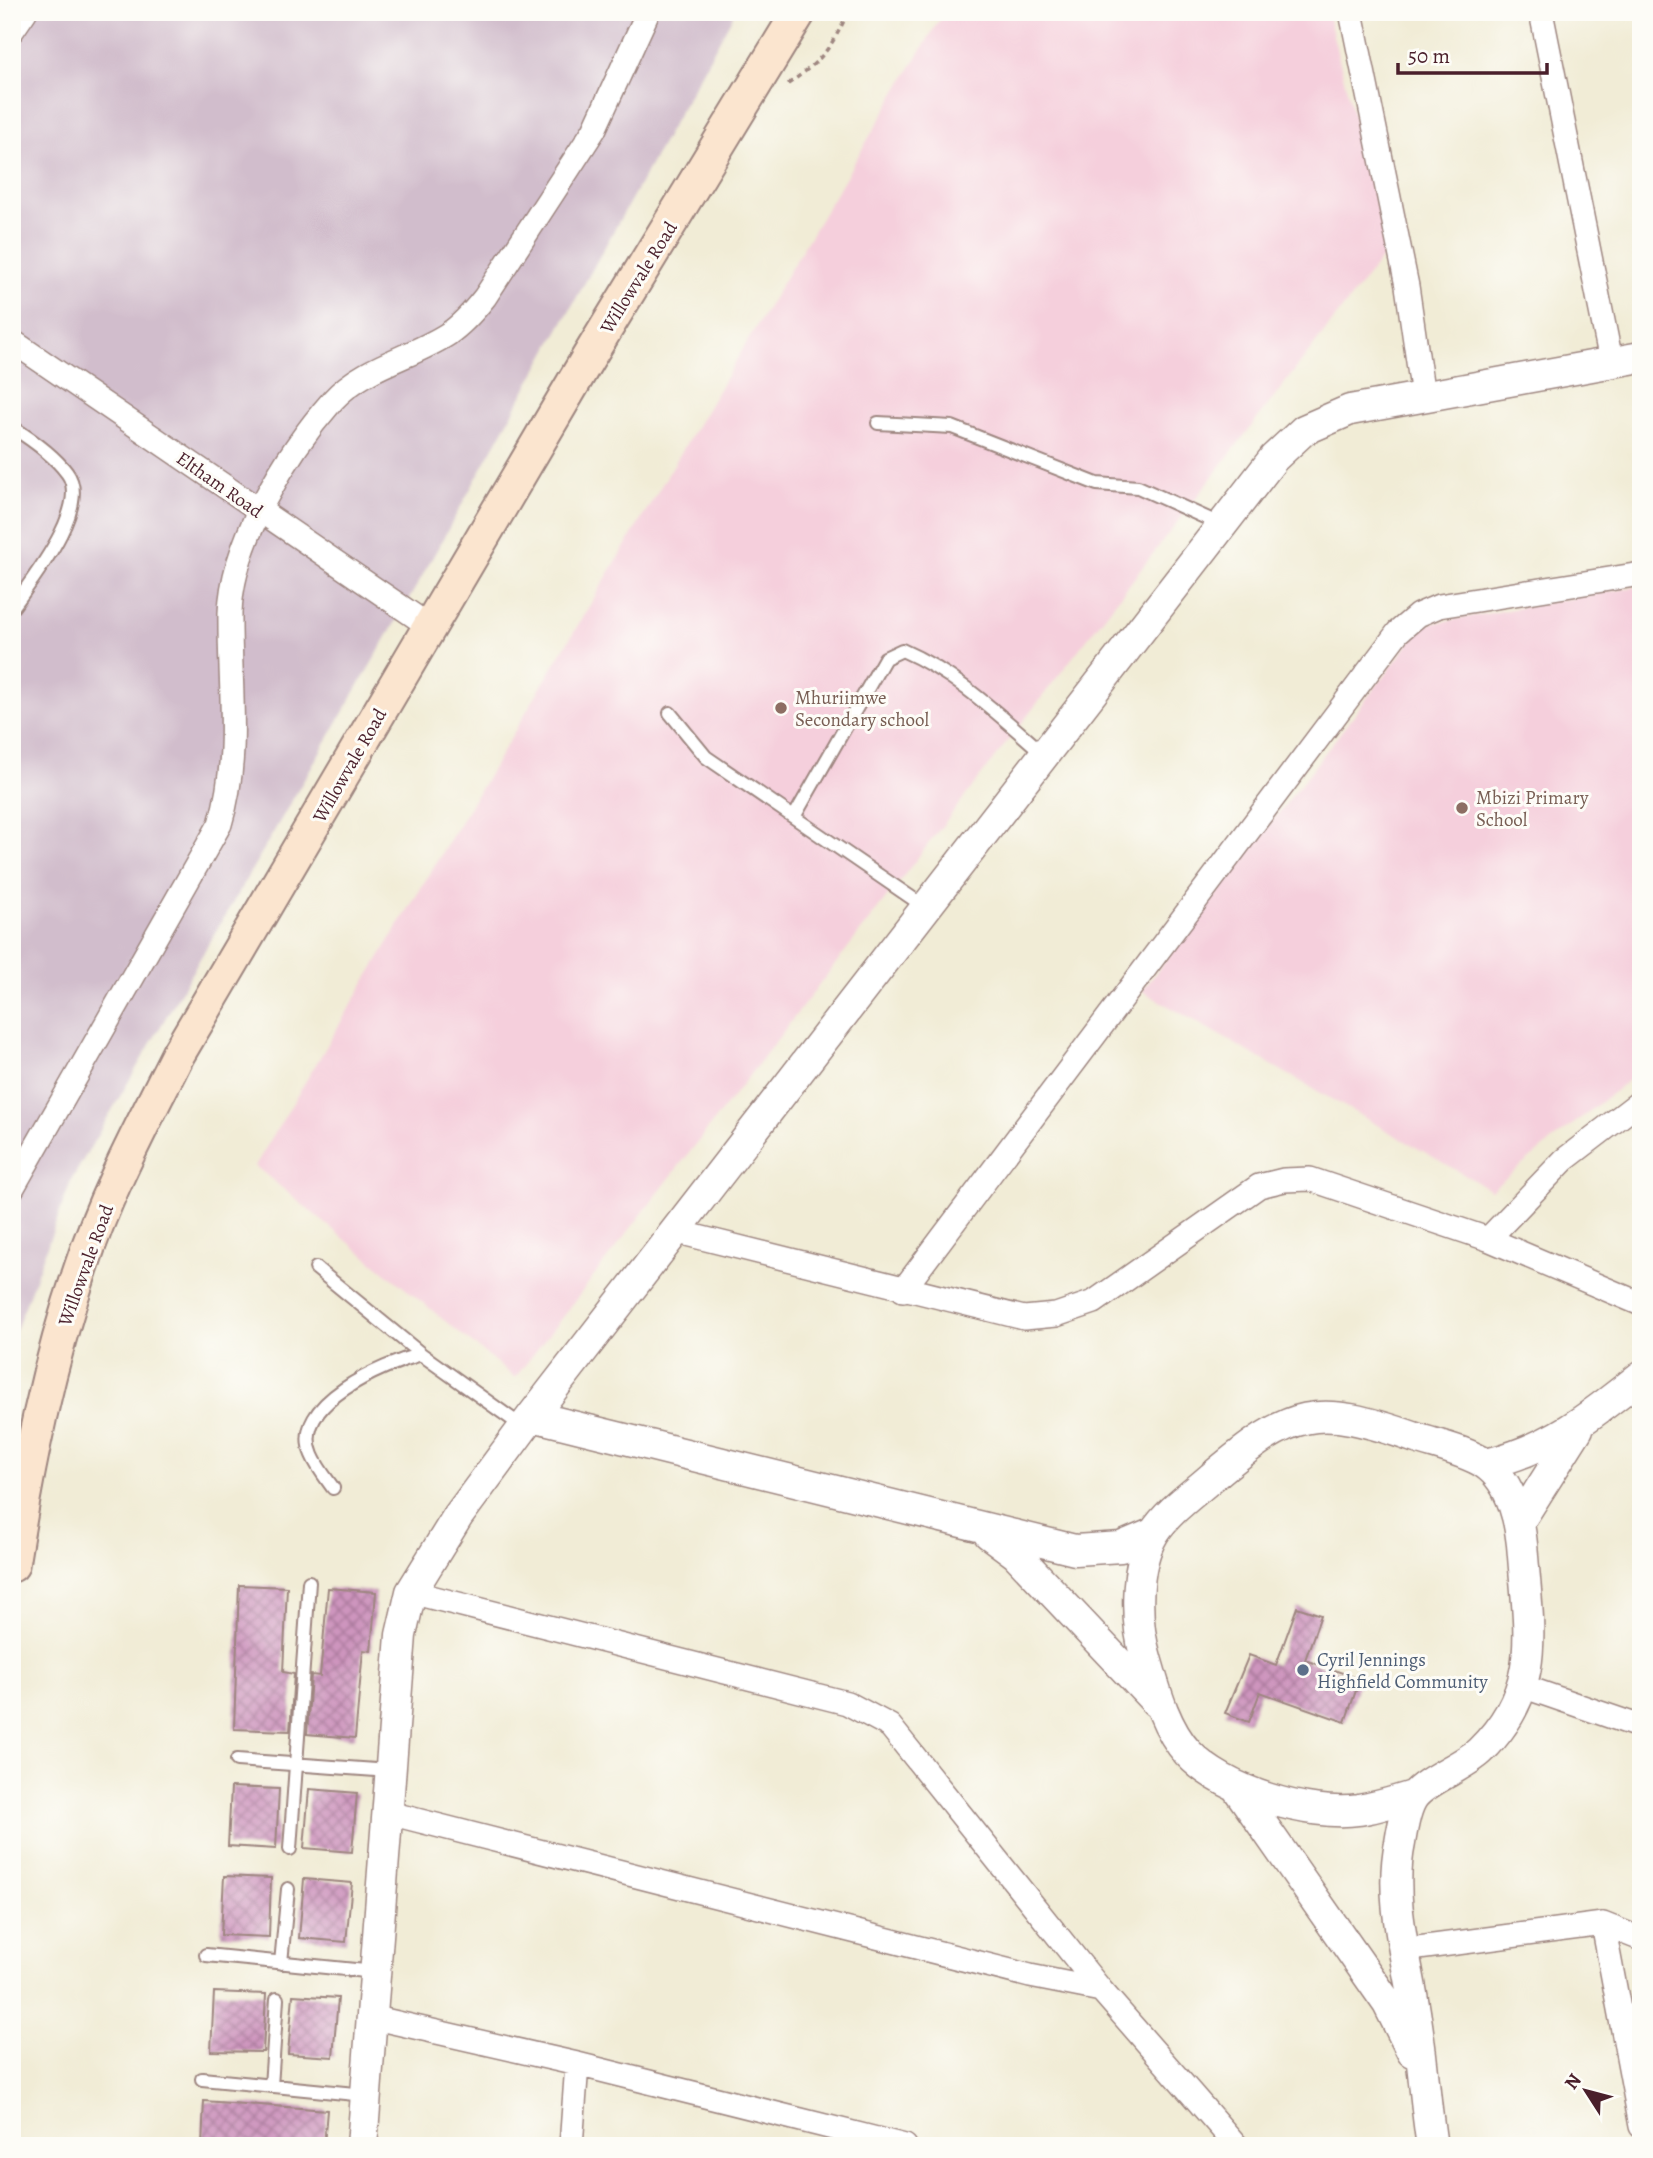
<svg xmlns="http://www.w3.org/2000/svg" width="1653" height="2158" font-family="Alegreya,serif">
<defs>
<pattern id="building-cross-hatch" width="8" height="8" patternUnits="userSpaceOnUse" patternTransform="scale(1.75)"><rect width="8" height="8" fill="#ce95be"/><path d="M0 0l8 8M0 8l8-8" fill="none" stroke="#a9799b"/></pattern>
</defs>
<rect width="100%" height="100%" fill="#fdfcf7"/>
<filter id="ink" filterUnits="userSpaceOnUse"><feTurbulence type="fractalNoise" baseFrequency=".0143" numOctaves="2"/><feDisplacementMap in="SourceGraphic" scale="14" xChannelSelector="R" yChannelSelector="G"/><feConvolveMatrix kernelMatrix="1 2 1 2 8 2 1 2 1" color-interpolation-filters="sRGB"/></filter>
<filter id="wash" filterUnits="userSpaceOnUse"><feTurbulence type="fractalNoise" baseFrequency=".00686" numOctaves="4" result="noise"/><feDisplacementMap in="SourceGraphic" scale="28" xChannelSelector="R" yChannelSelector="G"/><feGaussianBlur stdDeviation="1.57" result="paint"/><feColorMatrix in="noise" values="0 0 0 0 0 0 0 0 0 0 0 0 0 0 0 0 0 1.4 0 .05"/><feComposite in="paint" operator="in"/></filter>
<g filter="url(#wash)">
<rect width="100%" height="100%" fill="#f1ecd6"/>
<path fill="#f5cfdc" d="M944,12H1327L1388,250L515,1378L255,1166Z
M1641,586V1070L1491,1190L1142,991L1423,625Z"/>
<path fill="#d1bdcc" d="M12,12H735L420,580L72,1179L12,1341Z"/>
<g id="blocks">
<path fill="url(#building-cross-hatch)" d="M239,1585L287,1587L283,1672L294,1674L290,1731L234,1729Z
M328,1588L376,1592L371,1651L363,1650L355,1738L307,1734L311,1675L320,1676Z
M1297,1607L1321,1615L1305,1660L1360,1679L1345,1722L1260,1692L1249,1722L1225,1713L1249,1655L1276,1665Z
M231,1787L279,1789L276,1849L228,1846Z
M309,1789L357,1793L352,1852L304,1848Z
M224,1876L271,1878L269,1937L221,1935Z
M304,1879L352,1883L346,1942L299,1938Z
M214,1992L266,1994L263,2052L211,2051Z
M293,1995L338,1998L333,2057L288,2054Z
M204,2101L327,2110L324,2146H202Z"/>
</g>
</g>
<g filter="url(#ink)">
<use href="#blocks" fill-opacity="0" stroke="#9e8680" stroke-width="2"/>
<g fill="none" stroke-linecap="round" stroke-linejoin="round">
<g stroke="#9e8680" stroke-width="16">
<path id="service" d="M878,423L952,427L1097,484L1138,487L1222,525
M12,427C31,439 54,455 67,473C92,506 31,581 12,608
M670,713L706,757L925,907
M794,817L885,658L902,650C957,674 999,715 1044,754
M316,1268L421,1354L523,1427
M333,1488C326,1478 317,1467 312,1455C289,1403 384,1365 421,1354
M237,1760L390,1771
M290,1849L309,1582
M206,1955L375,1972
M281,1963L288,1889
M202,2079L365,2095
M271,2086L277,1999"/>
</g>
<g stroke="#9e8680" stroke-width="26">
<path id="minor" d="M1351,12L1407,286L1423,396
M1541,12L1611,361
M12,31L25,12
M12,341L429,626
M12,1189L220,824C241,756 229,684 230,613C232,542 287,452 333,400C364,366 411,358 448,334C463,324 474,311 485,297L594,130L648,12
M674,1231L1024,1318L1056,1315L1094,1302L1259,1186L1284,1180L1310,1179L1488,1239L1641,1304
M1488,1239L1564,1160L1641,1101
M903,1290L1398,632L1418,615L1439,606L1641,574
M411,1592L847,1703L890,1726L1101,1990L1237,2146
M1522,1686L1641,1727
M389,1813L1030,1976L1101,1990
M1603,1924L1641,2126
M1403,1950L1603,1924L1641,1939
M371,2017L577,2064L905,2146
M571,2146L577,2064"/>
</g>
<g stroke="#9e8680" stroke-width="33">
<path id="tertiary" d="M532,1416L1075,1550L1121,1547L1154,1533
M1486,1464C1550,1449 1590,1417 1641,1376
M1521,1519L1578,1429
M989,1534L1016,1554L1156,1702
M1237,1788L1388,2004L1412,2052
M1413,1796C1396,1801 1377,1807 1359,1810C1308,1817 1223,1791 1188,1753C1165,1728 1155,1689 1146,1658C1135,1622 1134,1566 1154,1533C1168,1511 1193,1494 1212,1477C1293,1409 1314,1402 1416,1438C1437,1445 1465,1451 1484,1463C1513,1482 1521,1525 1523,1556C1529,1632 1542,1691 1480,1751C1464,1766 1425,1781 1414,1796C1406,1806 1402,1830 1400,1843C1388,1900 1408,1962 1416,2018C1423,2060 1425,2103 1432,2146
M362,2146L401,1635L411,1592L458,1516L532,1416L1274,458L1304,430L1350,410L1641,357"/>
</g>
<g stroke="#9e8680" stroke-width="37">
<path id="secondary" d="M12,1565C28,1464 48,1365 81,1268C105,1194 143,1124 178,1054L588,358L799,12"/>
</g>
<path stroke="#9e8680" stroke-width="3.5" stroke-dasharray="5 5" stroke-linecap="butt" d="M788,84C820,62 832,48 848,12"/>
<use href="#service" stroke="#fff" stroke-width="12"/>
<use href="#minor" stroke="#fff" stroke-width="23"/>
<use href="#tertiary" stroke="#fff" stroke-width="30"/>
<use href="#secondary" stroke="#fbe5cf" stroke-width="33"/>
</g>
</g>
<g fill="#8d6e63" stroke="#fdfcf7" stroke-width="2.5">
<circle cx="781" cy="708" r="7"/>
<circle cx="1462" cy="808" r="7"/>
</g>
<circle fill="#5c6f8a" stroke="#fdfcf7" stroke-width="2.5" cx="1303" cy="1670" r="7"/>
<g text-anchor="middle" stroke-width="6" stroke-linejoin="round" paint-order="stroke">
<g font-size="19" fill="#4a1f2b" stroke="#fdfcf7">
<text transform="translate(638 277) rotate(-58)" y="7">Willowvale Road</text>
<text transform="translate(220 484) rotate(35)" y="7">Eltham Road</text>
<text transform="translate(349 765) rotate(-60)" y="7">Willowvale Road</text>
<text transform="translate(85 1265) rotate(-70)" y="7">Willowvale Road</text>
</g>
<g font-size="19" fill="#785e54" stroke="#fdfcf7" text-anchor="start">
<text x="795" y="704">Mhuriimwe<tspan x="795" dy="22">Secondary school</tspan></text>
<text x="1476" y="804">Mbizi Primary<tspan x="1476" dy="22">School</tspan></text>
</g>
<g font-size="19" fill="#4e5e75" stroke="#fdfcf7" text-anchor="start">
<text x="1317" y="1666">Cyril Jennings<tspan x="1317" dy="22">Highfield Community</tspan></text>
</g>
</g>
<rect width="1653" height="2158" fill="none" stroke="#fdfcf7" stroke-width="42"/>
<g transform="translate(1586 2091) rotate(306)" stroke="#fdfcf7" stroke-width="5" paint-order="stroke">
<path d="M0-5L12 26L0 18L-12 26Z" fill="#4a1f2b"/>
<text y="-10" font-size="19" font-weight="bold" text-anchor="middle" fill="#4a1f2b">N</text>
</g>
<path d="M1398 63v10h149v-10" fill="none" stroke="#4a1f2b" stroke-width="3.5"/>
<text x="1408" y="63" font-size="21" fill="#4a1f2b" stroke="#fdfcf7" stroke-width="5" paint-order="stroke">50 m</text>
</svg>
